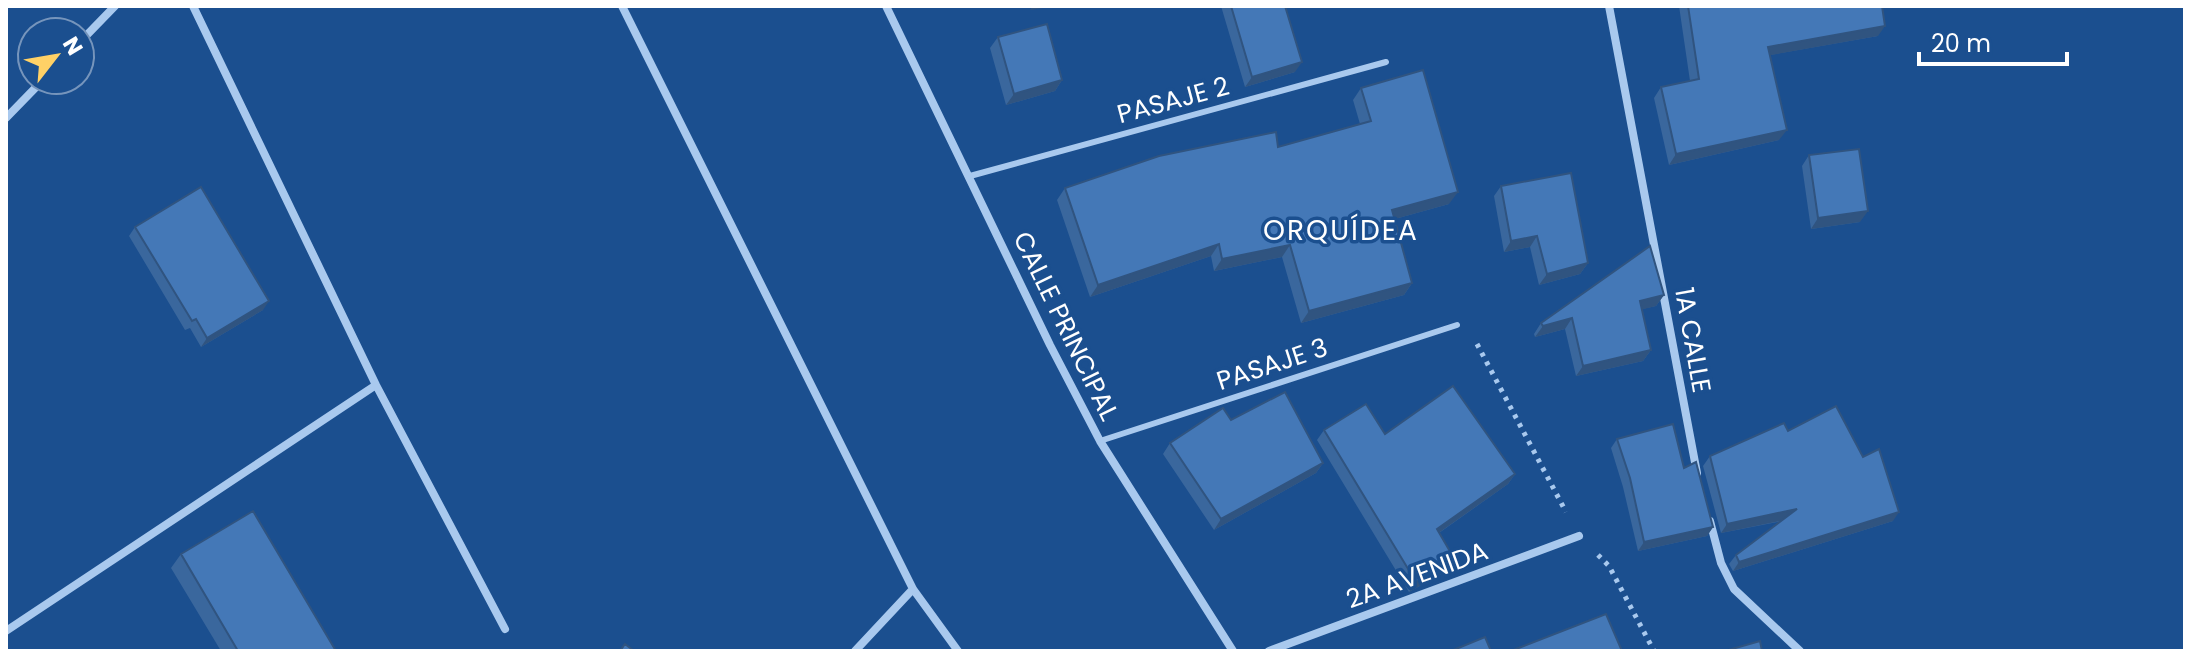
<svg xmlns="http://www.w3.org/2000/svg" width="2191" height="657" font-family="Poppins,sans-serif">
<rect width="100%" height="100%" fill="#1b4f8f"/>
<g fill="none" stroke-linecap="round" stroke-linejoin="round">
<path stroke="#a9c9ee" stroke-width="5" stroke-dasharray="4 6" stroke-linecap="butt" d="M1477,344L1566,512
M1598,555L1609,566L1654,651"/>
<path stroke="#a9c9ee" stroke-width="6" d="M970,176L1386,62
M1100,441L1457,325"/>
<path stroke="#a9c9ee" stroke-width="8" d="M193,6L376,385L505,629
M622,6L913,589L958,651
M886,6L1050,345L1100,441L1233,651
M1609,6L1697,473
M80,42L115,6
M6,118L43,80
M1710,521L1721,563L1734,589L1800,651
M6,631L376,385
M855,651L913,589
M1269,651L1579,536"/>
</g>
<path fill="#3a679d" d="M1221,6H1285L1295,72L1245,87Z
M1679,6H1882L1878,36L1770,55L1779,140L1669,165L1654,98L1661,87L1690,81Z
M998,37L1062,80L1055,91L1006,105L990,48Z
M1361,88L1449,204L1395,219L1412,283L1404,295L1301,323L1282,257L1214,271L1211,256L1090,297L1057,200L1065,188L1278,147L1360,124L1353,100Z
M1809,155L1860,222L1811,229L1802,166Z
M1501,186L1588,263L1580,274L1539,285L1530,247L1504,252L1494,196Z
M135,227L263,310L201,347L190,328L185,330L129,236Z
M1664,295L1656,306L1642,309L1651,350L1643,361L1576,376L1565,329L1535,337L1534,334L1541,323Z
M1231,420L1323,463L1316,473L1214,530L1163,454L1170,443Z
M1324,430L1385,434L1515,474L1508,484L1439,533L1455,560L1448,570L1409,592L1317,440Z
M1788,431L1863,457L1893,521L1733,571L1729,564L1736,555L1782,521L1721,533L1703,466L1710,456Z
M1617,439L1684,468L1713,527L1707,536L1638,551L1623,487L1611,448Z
M181,554L336,651H221L171,568Z"/>
<path fill="#305480" d="M1033,6H1056L1030,10Z
M1885,26L1878,36L1760,57L1768,47Z
M1302,62L1295,72L1245,87L1252,77Z
M1062,80L1055,91L1006,105L1014,94Z
M1787,130L1779,140L1669,165L1676,154Z
M1458,192L1449,204L1384,222L1392,210Z
M1868,211L1860,222L1811,229L1818,218Z
M1537,236L1530,247L1504,252L1511,241Z
M1219,244L1211,256L1090,297L1098,285Z
M1290,245L1282,257L1214,271L1222,259Z
M1588,263L1580,274L1539,285L1547,274Z
M1412,283L1404,295L1301,323L1309,311Z
M1664,295L1656,306L1632,312L1640,301Z
M269,301L263,310L201,347L207,338Z
M1572,318L1565,329L1535,337L1543,326Z
M1651,350L1643,361L1576,376L1583,366Z
M1323,463L1316,473L1214,530L1221,519Z
M1515,474L1508,484L1430,539L1437,529Z
M1797,509L1790,519L1721,533L1727,524Z
M1899,512L1893,521L1733,571L1739,562Z
M1713,527L1707,536L1638,551L1644,542Z
M1455,560L1448,570L1409,592L1416,582Z"/>
<path fill="#4478b7" stroke="#305480" stroke-width="2" d="M1231,6H1285L1302,62L1252,77Z
M1688,6H1882L1885,26L1768,47L1787,130L1676,154L1661,87L1699,79Z
M1047,24L1062,80L1014,94L998,37Z
M1423,70L1458,192L1392,210L1412,283L1309,311L1290,245L1222,259L1219,244L1098,285L1065,188L1159,156L1276,132L1278,147L1371,121L1361,88Z
M1859,149L1868,211L1818,218L1809,155Z
M1571,173L1588,263L1547,274L1537,236L1511,241L1501,186Z
M201,187L269,301L207,338L196,319L192,321L135,227Z
M1650,246L1664,295L1640,301L1651,350L1583,366L1572,318L1543,326L1541,323Z
M1453,386L1515,474L1437,529L1455,560L1416,582L1324,430L1366,404L1385,434Z
M1285,392L1323,463L1221,519L1170,443L1223,408L1231,420Z
M1836,406L1863,457L1879,449L1899,512L1739,562L1736,555L1797,509L1727,524L1710,456L1784,423L1788,431Z
M1673,424L1684,468L1696,462L1713,527L1644,542L1630,478L1617,439Z
M253,511L336,651H238L181,554Z
M1606,614L1622,651H1511Z
M1485,637L1491,651H1451Z
M1760,641L1762,651H1725Z
M625,644L634,651H620Z"/>
<g text-anchor="middle" stroke-width="7" stroke-linejoin="round" paint-order="stroke">
<g font-size="26" fill="#fff" stroke="#1b4f8f">
<text transform="translate(1173 100) rotate(-15)" y="9">PASAJE 2</text>
<text transform="translate(1066 326) rotate(64)" y="9">CALLE PRINCIPAL</text>
<text transform="translate(1693 340) rotate(80)" y="9">1A CALLE</text>
<text transform="translate(1272 364) rotate(-18)" y="9">PASAJE 3</text>
<text transform="translate(1417 575) rotate(-20)" y="9">2A AVENIDA</text>
</g>
<g font-size="28" letter-spacing="2" fill="#fff" stroke="#1b4f8f">
<text x="1341" y="240">ORQUÍDEA</text>
</g>
</g>
<rect width="2191" height="657" fill="none" stroke="#ffffff" stroke-width="16"/>
<g transform="translate(56 56) rotate(59)"><circle r="38" fill="#1b4f8f" stroke="#7695bc" stroke-width="2"/>
<path d="M0-6L14 30L0 20L-14 30Z" fill="#ffd166"/>
<text y="-12" font-size="22" font-weight="bold" text-anchor="middle" fill="#ffffff">N</text>
</g>
<path d="M1919 52v12h148v-12" fill="none" stroke="#ffffff" stroke-width="4"/>
<text x="1931" y="52" font-size="24" fill="#ffffff" stroke="#1b4f8f" stroke-width="6" paint-order="stroke">20 m</text>
</svg>
